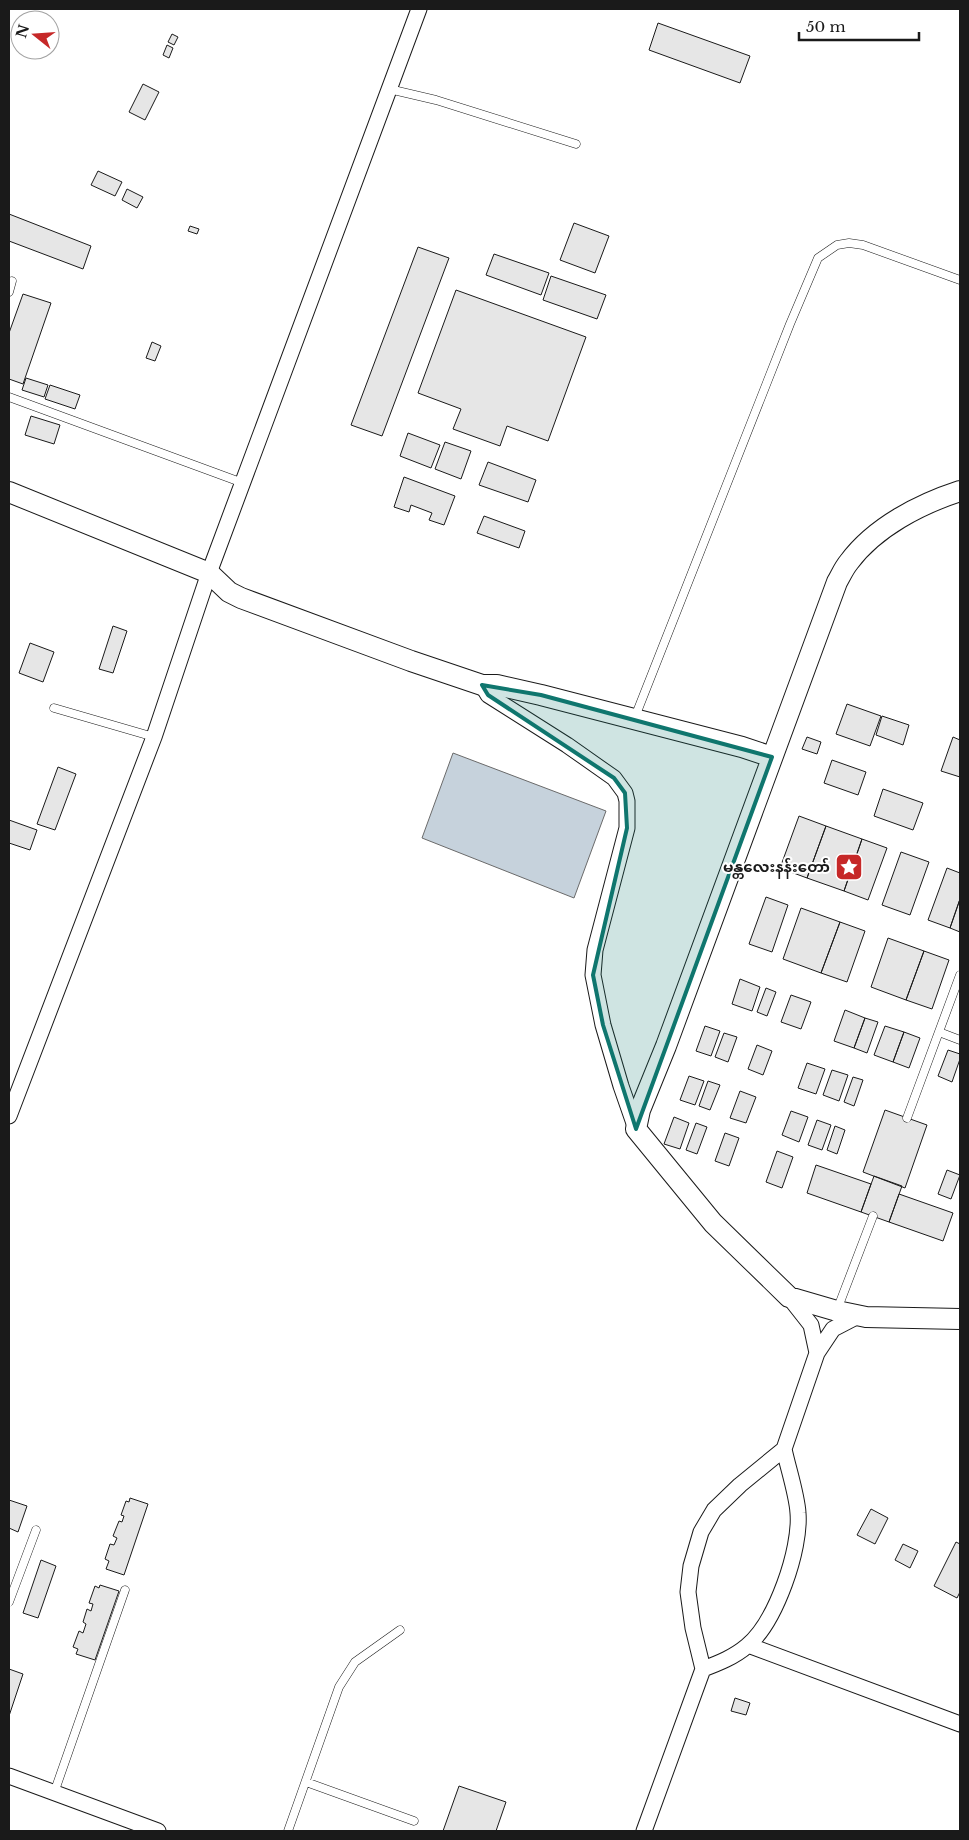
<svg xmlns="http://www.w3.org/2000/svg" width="969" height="1840" font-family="'Libre Baskerville','Noto Sans Myanmar',serif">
<rect width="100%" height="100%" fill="#fff"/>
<path fill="#c6d2dc" stroke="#6a6a6a" d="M453,753L606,811L574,898L422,838Z"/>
<path fill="#e6e6e6" stroke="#1a1a1a" d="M658,23L750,56L740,83L649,50Z
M172,34L178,37L174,45L168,42Z
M167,45L173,48L169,58L163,55Z
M143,84L159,92L145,120L129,112Z
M98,171L122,182L115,196L91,185Z
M127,189L143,197L137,208L122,200Z
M9,214L91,246L83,269L9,241Z
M574,223L609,236L595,273L560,260Z
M190,226L199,229L197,234L188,231Z
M418,247L449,258L382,436L351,425Z
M494,254L549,273L541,295L486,275Z
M551,276L606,295L597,319L543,300Z
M456,290L586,337L548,441L507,426L500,446L453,429L461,409L418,393Z
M23,294L51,303L23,384L9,379V333Z
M152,342L161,346L155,361L146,358Z
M26,378L48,385L44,397L22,390Z
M50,385L80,395L75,409L45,399Z
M31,416L60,425L54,444L25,435Z
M408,433L440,445L431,468L400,456Z
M445,442L471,451L461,479L435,469Z
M488,462L536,480L528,502L479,485Z
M404,477L455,496L444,525L429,520L432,513L411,505L409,512L394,507Z
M484,516L525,531L519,548L477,533Z
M113,626L127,631L113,673L99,669Z
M30,643L54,652L43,682L19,673Z
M847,704L881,716L870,746L836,734Z
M882,716L909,725L903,745L876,735Z
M807,737L821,742L817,754L802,749Z
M953,737L960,740V777L941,771Z
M832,760L866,772L858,795L824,783Z
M58,767L76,774L55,830L37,824Z
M883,789L923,803L913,830L874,816Z
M799,816L826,826L807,878L780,868Z
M9,820L37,830L30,850L9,843Z
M826,826L862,839L844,891L807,878Z
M862,839L887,848L868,900L844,891Z
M901,852L929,862L910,915L882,905Z
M947,868L960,873V899L950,928L928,920Z
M766,897L788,905L772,952L749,944Z
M960,899V932L950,928Z
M801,908L840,922L821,973L783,959Z
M840,922L865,931L847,982L821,973Z
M888,938L924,951L906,1000L871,987Z
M924,951L949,960L932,1009L906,1000Z
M740,979L760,987L752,1011L732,1004Z
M766,988L776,992L767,1016L757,1012Z
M791,995L811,1002L801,1029L781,1022Z
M845,1010L865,1018L854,1048L834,1041Z
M865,1018L878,1022L867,1053L854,1048Z
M705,1026L720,1031L711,1056L696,1051Z
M885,1026L904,1032L893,1062L874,1055Z
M904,1032L920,1038L909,1068L893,1062Z
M724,1033L737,1037L728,1062L715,1057Z
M757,1045L772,1051L763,1075L748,1069Z
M948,1050L960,1054V1059L952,1082L938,1076Z
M807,1063L825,1069L816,1094L798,1088Z
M832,1070L848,1075L839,1101L823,1095Z
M689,1076L704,1081L695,1105L680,1100Z
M853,1077L863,1080L854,1106L844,1102Z
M708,1081L720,1085L710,1110L699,1106Z
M740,1091L756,1097L746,1123L730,1118Z
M885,1110L927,1125L905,1188L863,1172Z
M791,1111L808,1117L799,1142L782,1135Z
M674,1117L689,1123L680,1149L664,1144Z
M817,1120L831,1125L822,1150L808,1145Z
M696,1123L707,1127L697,1154L686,1150Z
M835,1126L845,1130L837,1154L827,1150Z
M725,1133L739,1138L729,1166L715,1161Z
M777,1151L793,1157L782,1188L766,1182Z
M816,1165L871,1184L861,1212L807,1193Z
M947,1170L960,1175L951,1199L938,1194Z
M874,1176L902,1186L889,1222L861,1212Z
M899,1194L953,1213L943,1241L889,1222Z
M130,1498L148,1504L124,1575L106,1569L109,1561L105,1559L110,1544L114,1545L117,1538L113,1536L119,1521L122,1522L124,1516L121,1515L126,1501L129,1502Z
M9,1500L27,1506L18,1532L9,1528Z
M871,1509L888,1518L875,1544L857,1535Z
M956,1542L960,1544V1592L957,1598L934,1586Z
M903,1544L918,1551L910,1568L895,1560Z
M41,1560L56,1566L38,1618L23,1613Z
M100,1585L119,1591L95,1660L76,1654L78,1649L73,1647L79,1631L83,1633L86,1624L83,1622L87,1609L91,1611L93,1604L89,1603L95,1586L99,1588Z
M9,1669L23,1674L9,1716Z
M735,1698L750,1703L746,1715L731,1711Z
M459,1786L506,1802L496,1831H443Z"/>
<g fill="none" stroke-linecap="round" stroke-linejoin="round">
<g stroke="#1a1a1a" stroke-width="9">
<path id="lane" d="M389,89L436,100L576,144
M9,292L12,281
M9,397L243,483
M54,708L154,737
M635,717L790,324L818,258L837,245L849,243L863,245L960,280
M939,1032L960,1040
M907,1118L960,975
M837,1310L873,1216
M9,1602L36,1530
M306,1782L414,1821
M54,1793L125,1590
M288,1831L339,1687L355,1662L400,1630"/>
</g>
<g stroke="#1a1a1a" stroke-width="17">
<path id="street" d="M482,685L488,695L567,745L614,778L625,793L627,801V828L595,950L593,975L603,1025L621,1086L636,1129
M9,1116L154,737L209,573L419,9
M789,1297L811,1325L817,1353
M748,1645L960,1724
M703,1669C719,1663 734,1657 747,1646C776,1622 801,1549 798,1513C797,1495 788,1468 784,1449
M9,1776L158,1831
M644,1831L703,1669L693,1628L688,1592L691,1566L701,1532L714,1510L740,1485L784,1449L817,1353L833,1329L858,1316"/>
</g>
<g stroke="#1a1a1a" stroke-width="22">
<path id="secondary" d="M960,491C920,504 875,527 849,562C844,568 841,575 837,582L666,1046L640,1110L636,1129L713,1223L789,1297L837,1311L866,1317L960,1319
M9,492L209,573L229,592L241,598L411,661L482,685H497L541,695L742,747L772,757"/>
</g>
<use href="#lane" stroke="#fff" stroke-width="8"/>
<use href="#street" stroke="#fff" stroke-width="15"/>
<use href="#secondary" stroke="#fff" stroke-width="20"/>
</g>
<path fill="#0f766e" fill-opacity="0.2" stroke="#0f766e" stroke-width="4" stroke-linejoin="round" d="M482,685L541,695L772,757L636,1129L603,1025L593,975L627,828L625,793L614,778L488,695Z"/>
<defs>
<g id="sight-square" transform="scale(1.4375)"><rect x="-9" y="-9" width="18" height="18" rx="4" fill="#c62828" stroke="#fff"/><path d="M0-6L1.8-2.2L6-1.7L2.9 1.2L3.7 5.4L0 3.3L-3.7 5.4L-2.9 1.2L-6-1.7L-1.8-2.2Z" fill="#fff"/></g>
</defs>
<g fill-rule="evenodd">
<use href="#sight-square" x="849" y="867"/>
</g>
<g text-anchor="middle" stroke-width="4" stroke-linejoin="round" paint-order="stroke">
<g font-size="15" font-weight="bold" fill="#1a1a1a" stroke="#fff" text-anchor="end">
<text x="830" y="872">မန္တလေးနန်းတော်</text>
</g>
</g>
<rect width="969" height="1840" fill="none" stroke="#1a1a1a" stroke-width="20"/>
<g transform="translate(35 35) rotate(287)"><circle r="24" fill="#ffffff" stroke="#a3a3a3"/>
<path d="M0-4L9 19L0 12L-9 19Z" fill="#c62828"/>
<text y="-8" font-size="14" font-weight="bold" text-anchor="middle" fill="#1a1a1a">N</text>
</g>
<path d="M799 32v8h120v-8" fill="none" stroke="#1a1a1a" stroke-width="2.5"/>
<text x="806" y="32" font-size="15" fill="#1a1a1a" stroke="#ffffff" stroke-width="4" paint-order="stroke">50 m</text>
</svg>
